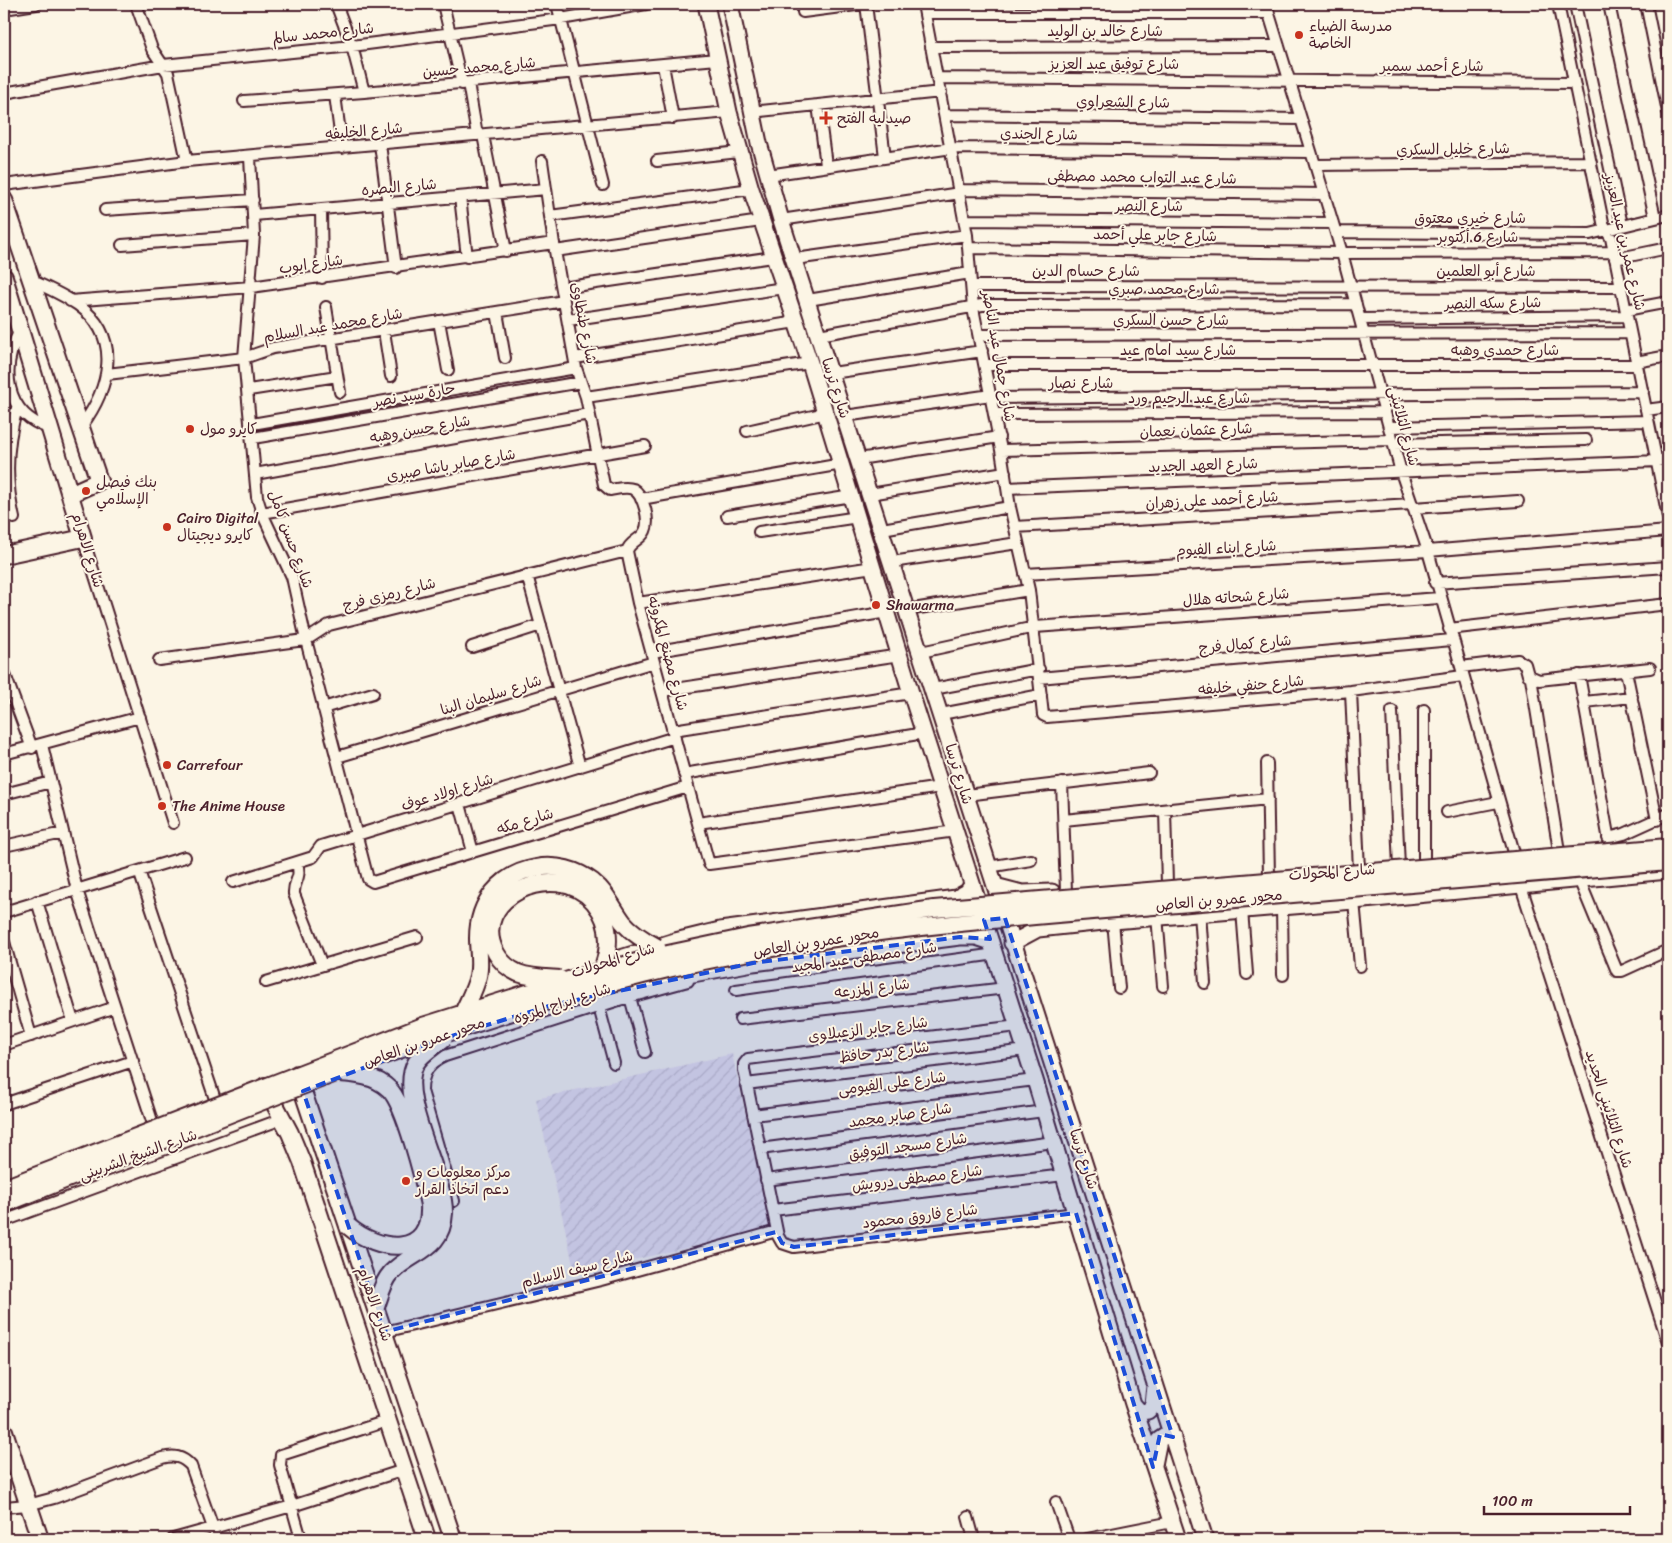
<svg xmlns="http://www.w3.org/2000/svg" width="1672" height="1543" font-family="Sriracha,'Playpen Sans Arabic',sans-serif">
<defs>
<pattern id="industrial-furrows" width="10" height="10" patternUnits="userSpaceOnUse" patternTransform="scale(1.25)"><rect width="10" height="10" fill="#ede1e4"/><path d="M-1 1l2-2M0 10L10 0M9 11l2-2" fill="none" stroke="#cdc1c4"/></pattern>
</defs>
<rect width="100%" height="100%" fill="#fcf5e5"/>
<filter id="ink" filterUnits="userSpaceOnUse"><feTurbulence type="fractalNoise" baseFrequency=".02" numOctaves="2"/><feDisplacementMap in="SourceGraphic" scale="10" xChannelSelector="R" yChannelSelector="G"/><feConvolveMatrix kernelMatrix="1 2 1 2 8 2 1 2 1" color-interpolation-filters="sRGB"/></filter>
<g filter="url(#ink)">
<path fill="url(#industrial-furrows)" d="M732,1054L771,1229L575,1273L536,1099Z"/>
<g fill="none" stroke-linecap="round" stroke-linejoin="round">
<g stroke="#4a1f2b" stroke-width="14">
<path id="street" d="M136,4L152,49L168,73L187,161
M336,4L352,46L364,92
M443,4L462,84
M557,4L603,185
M866,4L885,157
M923,4L967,235L973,308L1001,450L1010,507L1029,590L1043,715L1047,717L1351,691L1463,676
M1266,4L1342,253L1401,472L1428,551L1515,856
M1558,4L1604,227L1611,238L1668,517
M1575,4L1622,225
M1609,4L1655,218
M1646,4L1668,112
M4,9L36,4
M803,12L864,4
M925,13H1269
M931,47L1279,46
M663,65L673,118
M938,78L1574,83
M468,83L477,135
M4,93L163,65L352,46L561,19L646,4
M335,95L342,148
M244,101L364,92L717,59
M818,105L826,165
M751,112L941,92
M945,115L1301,119
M483,135L506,251
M380,144L396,268
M250,157L254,235L244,358L257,497L262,513L292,577L306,640L368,879L373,882L688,787
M542,161L555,251L576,368L586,397L604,485L610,490C617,489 626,486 633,489C644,495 650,521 645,531C641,540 630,541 627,551L638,603L709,864L956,831
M657,161L739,152
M1315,165L1591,162
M768,175L952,148L1311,152
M4,185L187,161L729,112
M959,190L1324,194
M460,197L467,257
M321,209L322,278
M105,210L253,200
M254,215L546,189
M550,216L751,189
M781,220L960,193
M965,220L1333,223
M1336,232L1590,234L1668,215
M122,245L254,235
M968,248L1342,253L1614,252
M555,251L761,221
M795,259L967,235
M1615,259L1668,248
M31,280C47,288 64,295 78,305C124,338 109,389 81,427
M972,286L1621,287
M562,288L773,257
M808,300L970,273
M70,301L251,287L554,243
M326,307L340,392
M1626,310L1668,302
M497,312L505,358
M1360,319L1627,316
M568,320L784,288
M439,321L448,370
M21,328C0,367 3,414 51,429
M384,331L391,376
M819,335L982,305L1356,304
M979,335L1630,333
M575,358L796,322
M1636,362L1668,356
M985,365H1637
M832,373L982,351
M107,374L244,358L273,348L564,301
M249,390L337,376
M586,397L810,363
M991,398L1643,392
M1646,410L1668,407
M994,414L1385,412
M845,416L991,395
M252,424L576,368
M1389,427L1648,421
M747,431L826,413
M253,438L581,382
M1393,444L1586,440
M1001,450L1392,440
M859,459L999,437
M255,474L589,414
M1007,488L1657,461L1668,459
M870,494L1005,472
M641,499L842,464
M1413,508L1518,501
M262,513L645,446
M727,516L852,496
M14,518C5,480 6,445 17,408
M1015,527L1412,504
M882,529L1010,507
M759,532L858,517
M83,538L173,823
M892,562L1018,543
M1025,574L1428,551L1668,531
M527,575L580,767
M1435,583L1668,567
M638,603L873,567
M907,610L1029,590
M1449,629L1668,604
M472,647L541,625
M652,652L887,612
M921,652L1035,627L1440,598
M159,660L297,641L306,640L329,625L627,551
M1461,667L1518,660L1525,664L1528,675L1539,680L1650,668
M1626,671L1657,820
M4,672L32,748
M1579,675L1610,846
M1039,678L1452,640
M1531,678L1559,851
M933,689L1039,669
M662,691L900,655
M1351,691L1359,870
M1584,702L1632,697
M323,708L373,693
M1424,710V864
M1392,711L1399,867
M941,714L1041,695
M673,730L911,693
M42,745L77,890L153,1124
M4,754L140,717
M337,757L654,662
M1267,763L1269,877
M684,774L924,733
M1062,783L1066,891
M4,794L51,782
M966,795L1149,773
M460,804L473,852
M1165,810L1167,884
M1447,812L1498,802
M1064,820L1268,799
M698,823L941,787
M1608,838L1624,834L1668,814
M4,846L63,833
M297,863C302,880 293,880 294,894L322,965
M988,867L1031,860
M139,871L216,1102
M1579,879L1617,971H1622L1668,950
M233,882L313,857L321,846L675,737
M1521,886L1668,1342
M37,901L73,1021
M1354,901L1360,966
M1282,907L1283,975
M1242,910L1247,974
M4,912L185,857
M1200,913L1205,983
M1157,916L1163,986
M1113,921L1119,988
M4,942L31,1036
M266,982L417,937
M736,990L996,954
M630,997L645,1052
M599,1007L614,1063
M740,1019L1006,988
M1018,1026L748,1059L744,1064V1070L778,1236L782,1243L794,1247L1076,1213
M4,1045L115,1007
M746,1084L1026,1050
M4,1104L133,1061
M753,1115L1035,1080
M760,1149L1044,1111
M766,1180L1054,1142
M454,1201L422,1091C422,1073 429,1063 445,1056L619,1000L688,981
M773,1210L1064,1175
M4,1221L282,1119
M384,1332L601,1280L777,1231
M1056,1502L1069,1539
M4,1507L28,1505L54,1498L162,1458C174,1455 182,1456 191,1466L217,1539
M968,1517L974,1539
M173,1539L292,1506L404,1470
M301,1539L280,1465L281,1455L387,1421
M1087,1539L1172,1522"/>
</g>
<g stroke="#4a1f2b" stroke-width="19">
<path id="secondary" d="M706,4L729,112L751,189L810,363L911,693L1035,1080L1133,1404L1178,1539
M730,4L759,143L781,220L1205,1539
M995,886L1022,893L1052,892
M1012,943L1038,929L1113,921L1354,901L1668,871
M611,961L675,941L720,930L956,898L967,892L972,885
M591,996L671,978L753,963L960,937H976L991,942
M1133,1404L1140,1412L1148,1411L1153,1405L1155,1386
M1154,1465L1159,1440L1165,1436L1173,1437"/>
</g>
<g stroke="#4a1f2b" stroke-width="20">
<path id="primary" d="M4,200L99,481L70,494
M4,277L83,538L4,555
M297,1074L453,1539
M265,1086L290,1133L302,1162L427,1539
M4,1431L40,1539"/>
</g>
<use href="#street" stroke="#fcf5e5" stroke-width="10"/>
<use href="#secondary" stroke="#fcf5e5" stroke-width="15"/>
<use href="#primary" stroke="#fcf5e5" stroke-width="16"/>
<g stroke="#4a1f2b" stroke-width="20" stroke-linecap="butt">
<path id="primary-bridge" d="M560,979C546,978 531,978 518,973C509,969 501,962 496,953C467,899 555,857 594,902C609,920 611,942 604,964
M462,1015C467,1003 475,990 478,976C481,964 478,951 478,938C478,903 500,874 536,868C556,864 577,870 593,882C607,893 613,909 623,922C632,933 644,940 657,947
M339,1073C356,1074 376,1076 389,1089C405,1104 424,1181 429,1205C432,1259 378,1252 348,1226
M4,1188L423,1026L572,979L663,955L748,937L934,909L1668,847
M4,1204C215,1121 422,1030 643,975C810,933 983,920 1154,906C1325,891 1497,877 1668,862
M376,1307C380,1295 383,1282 391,1273C413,1250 442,1251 444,1213C445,1174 396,1096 416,1063C422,1053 435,1046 444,1038"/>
</g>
<use href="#primary-bridge" stroke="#fcf5e5" stroke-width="16"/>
</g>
</g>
<path fill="#1d4ed8" fill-opacity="0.2" stroke="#1d4ed8" stroke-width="4" stroke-dasharray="10 6" stroke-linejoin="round" d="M1005,918L1173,1437L1160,1434L1153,1467L1076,1213L794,1247L782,1243L776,1232L384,1332L303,1091L432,1042L552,1005L753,963L960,937L990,939L984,920Z"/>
<g fill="#c8321e" stroke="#fcf5e5" stroke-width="2">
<circle cx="1299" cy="35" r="5"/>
<path d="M823.5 110.5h5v5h5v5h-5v5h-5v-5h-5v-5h5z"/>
<circle cx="190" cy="429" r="5"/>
<circle cx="86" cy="491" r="5"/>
<circle cx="167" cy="527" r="5"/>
<circle cx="876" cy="605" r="5"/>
<circle cx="167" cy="765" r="5"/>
<circle cx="162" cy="806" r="5"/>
<circle cx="406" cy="1181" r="5"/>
</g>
<g text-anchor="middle" stroke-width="4" stroke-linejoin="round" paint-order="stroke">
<g font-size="15" fill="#4a1f2b" stroke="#fcf5e5" text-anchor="start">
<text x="1309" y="31">مدرسة الضياء<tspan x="1309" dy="17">الخاصة</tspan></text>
<text x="837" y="123">صيدليه الفتح</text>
<text x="200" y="434">كايرو مول</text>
<text x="96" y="487">بنك فيصل<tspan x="96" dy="17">الإسلامي</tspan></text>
<text x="177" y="523">Cairo Digital<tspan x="177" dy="17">كايرو ديجيتال</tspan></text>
<text x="886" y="610">Shawarma</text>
<text x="177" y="770">Carrefour</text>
<text x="172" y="811">The Anime House</text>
<text x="416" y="1177">مركز معلومات و<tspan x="416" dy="17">دعم اتخاذ القرار</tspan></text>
</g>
<g font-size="15" fill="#4a1f2b" stroke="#fcf5e5">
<text x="1105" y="36">شارع خالد بن الوليد</text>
<text transform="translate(323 33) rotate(-6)" y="5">شارع محمد سالم</text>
<text x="1114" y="69">شارع توفيق عبد العزيز</text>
<text x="1432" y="71">شارع أحمد سمير</text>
<text transform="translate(479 67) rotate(-5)" y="5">شارع محمد حسين</text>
<text transform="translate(1123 102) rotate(1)" y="5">شارع الشعراوي</text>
<text transform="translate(364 131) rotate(-5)" y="5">شارع الخليفه</text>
<text transform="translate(1039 134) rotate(1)" y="5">شارع الجندي</text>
<text transform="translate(1453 149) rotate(-1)" y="5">شارع خليل السكري</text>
<text transform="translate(1142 177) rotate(1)" y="5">شارع عبد التواب محمد مصطفى</text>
<text transform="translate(399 187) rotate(-5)" y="5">شارع البصره</text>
<text x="1149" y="211">شارع النصر</text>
<text x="1470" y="223">شارع خيري معتوق</text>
<text transform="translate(1155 235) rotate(1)" y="5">شارع جابر علي أحمد</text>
<text x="1478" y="242">شارع 6 أكتوبر</text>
<text transform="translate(1625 242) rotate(77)" y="5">شارع عمر بن عبد العزيز</text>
<text transform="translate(311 264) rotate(-8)" y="5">شارع ايوب</text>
<text x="1086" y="276">شارع حسام الدين</text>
<text x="1486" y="276">شارع أبو العلمين</text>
<text x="1164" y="294">شارع محمد صبري</text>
<text transform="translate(1493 303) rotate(-1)" y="5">شارع سكه النصر</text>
<text x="1171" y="325">شارع حسن السكري</text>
<text transform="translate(584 323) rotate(79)" y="5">شارع طنطاوى</text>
<text transform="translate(333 325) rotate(-10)" y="5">شارع محمد عبد السلام</text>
<text x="1178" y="355">شارع سيد امام عيد</text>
<text x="1505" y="355">شارع حمدي وهبه</text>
<text transform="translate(999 356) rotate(80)" y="5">شارع جمال عبد الناصر</text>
<text x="1081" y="388">شارع نصار</text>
<text transform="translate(836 388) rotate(72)" y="5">شارع ترسا</text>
<text transform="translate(414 395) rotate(-10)" y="5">حارة سيد نصر</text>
<text x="1189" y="403">شارع عبد الرحيم ورد</text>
<text transform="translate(1404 426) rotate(75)" y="5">شارع الثلاثينى</text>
<text transform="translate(420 429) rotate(-10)" y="5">شارع حسن وهبه</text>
<text transform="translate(1196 430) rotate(-2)" y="5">شارع عثمان نعمان</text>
<text transform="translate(451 465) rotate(-10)" y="5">شارع صابر باشا صبرى</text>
<text transform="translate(1203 465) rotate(-2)" y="5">شارع العهد الجديد</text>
<text transform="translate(1212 500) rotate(-3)" y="5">شارع أحمد على زهران</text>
<text transform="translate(291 539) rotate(70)" y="5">شارع حسن كامل</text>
<text transform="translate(1226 548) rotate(-3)" y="5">شارع ابناء الفيوم</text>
<text transform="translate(88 550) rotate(73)" y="5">شارع الاهرام</text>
<text transform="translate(389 594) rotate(-14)" y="5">شارع رمزى فرج</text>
<text transform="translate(1236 597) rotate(-4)" y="5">شارع شحاته هلال</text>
<text transform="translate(1245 644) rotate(-5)" y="5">شارع كمال فرج</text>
<text transform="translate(668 653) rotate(75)" y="5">شارع مصنع المكرونه</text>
<text transform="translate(1251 685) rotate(-5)" y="5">شارع حنفي خليفه</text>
<text transform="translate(491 695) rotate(-17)" y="5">شارع سليمان البنا</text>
<text transform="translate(959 774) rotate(73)" y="5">شارع ترسا</text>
<text transform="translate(447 792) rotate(-17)" y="5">شارع اولاد عوف</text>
<text transform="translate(525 821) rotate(-17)" y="5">شارع مكه</text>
<text transform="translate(1332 872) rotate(-4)" y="5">شارع المحولات</text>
<text transform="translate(1219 900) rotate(-5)" y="5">محور عمرو بن العاص</text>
<text transform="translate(816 942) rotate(-9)" y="5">محور عمرو بن العاص</text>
<text transform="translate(864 957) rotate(-8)" y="5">شارع مصطفى عبد المجيد</text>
<text transform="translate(613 960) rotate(-17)" y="5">شارع المحولات</text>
<text transform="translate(872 988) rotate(-7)" y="5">شارع المزرعه</text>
<text transform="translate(562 1003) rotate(-18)" y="5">شارع ابراج المروه</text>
<text transform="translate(868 1029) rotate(-7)" y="5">شارع جابر الزعبلاوى</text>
<text transform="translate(424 1042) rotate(-19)" y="5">محور عمرو بن العاص</text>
<text transform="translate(884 1052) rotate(-7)" y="5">شارع بدر حافظ</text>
<text transform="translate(892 1083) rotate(-7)" y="5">شارع على الفيومى</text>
<text transform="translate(1609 1109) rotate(72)" y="5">شارع الثلاثينى الجديد</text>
<text transform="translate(900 1115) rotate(-8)" y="5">شارع صابر محمد</text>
<text transform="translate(908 1146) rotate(-8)" y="5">شارع مسجد التوفيق</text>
<text transform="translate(138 1155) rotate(-20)" y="5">شارع الشيخ الشربينى</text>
<text transform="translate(1084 1159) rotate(72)" y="5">شارع ترسا</text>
<text transform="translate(917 1178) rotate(-7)" y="5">شارع مصطفى درويش</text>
<text transform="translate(920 1216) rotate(-7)" y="5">شارع فاروق محمود</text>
<text transform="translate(577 1269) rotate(-14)" y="5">شارع سيف الاسلام</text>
<text transform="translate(375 1304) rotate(71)" y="5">شارع الاهرام</text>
</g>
</g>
<rect width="1672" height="1543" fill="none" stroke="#fcf5e5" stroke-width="20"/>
<rect x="10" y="10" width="1652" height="1523" fill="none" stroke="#4a1f2b" stroke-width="2" filter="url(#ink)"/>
<path d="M1484 1506v8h146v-8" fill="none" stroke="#4a1f2b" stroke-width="2.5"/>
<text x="1492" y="1506" font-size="15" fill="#4a1f2b" stroke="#fcf5e5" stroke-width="4" paint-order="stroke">100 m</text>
</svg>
